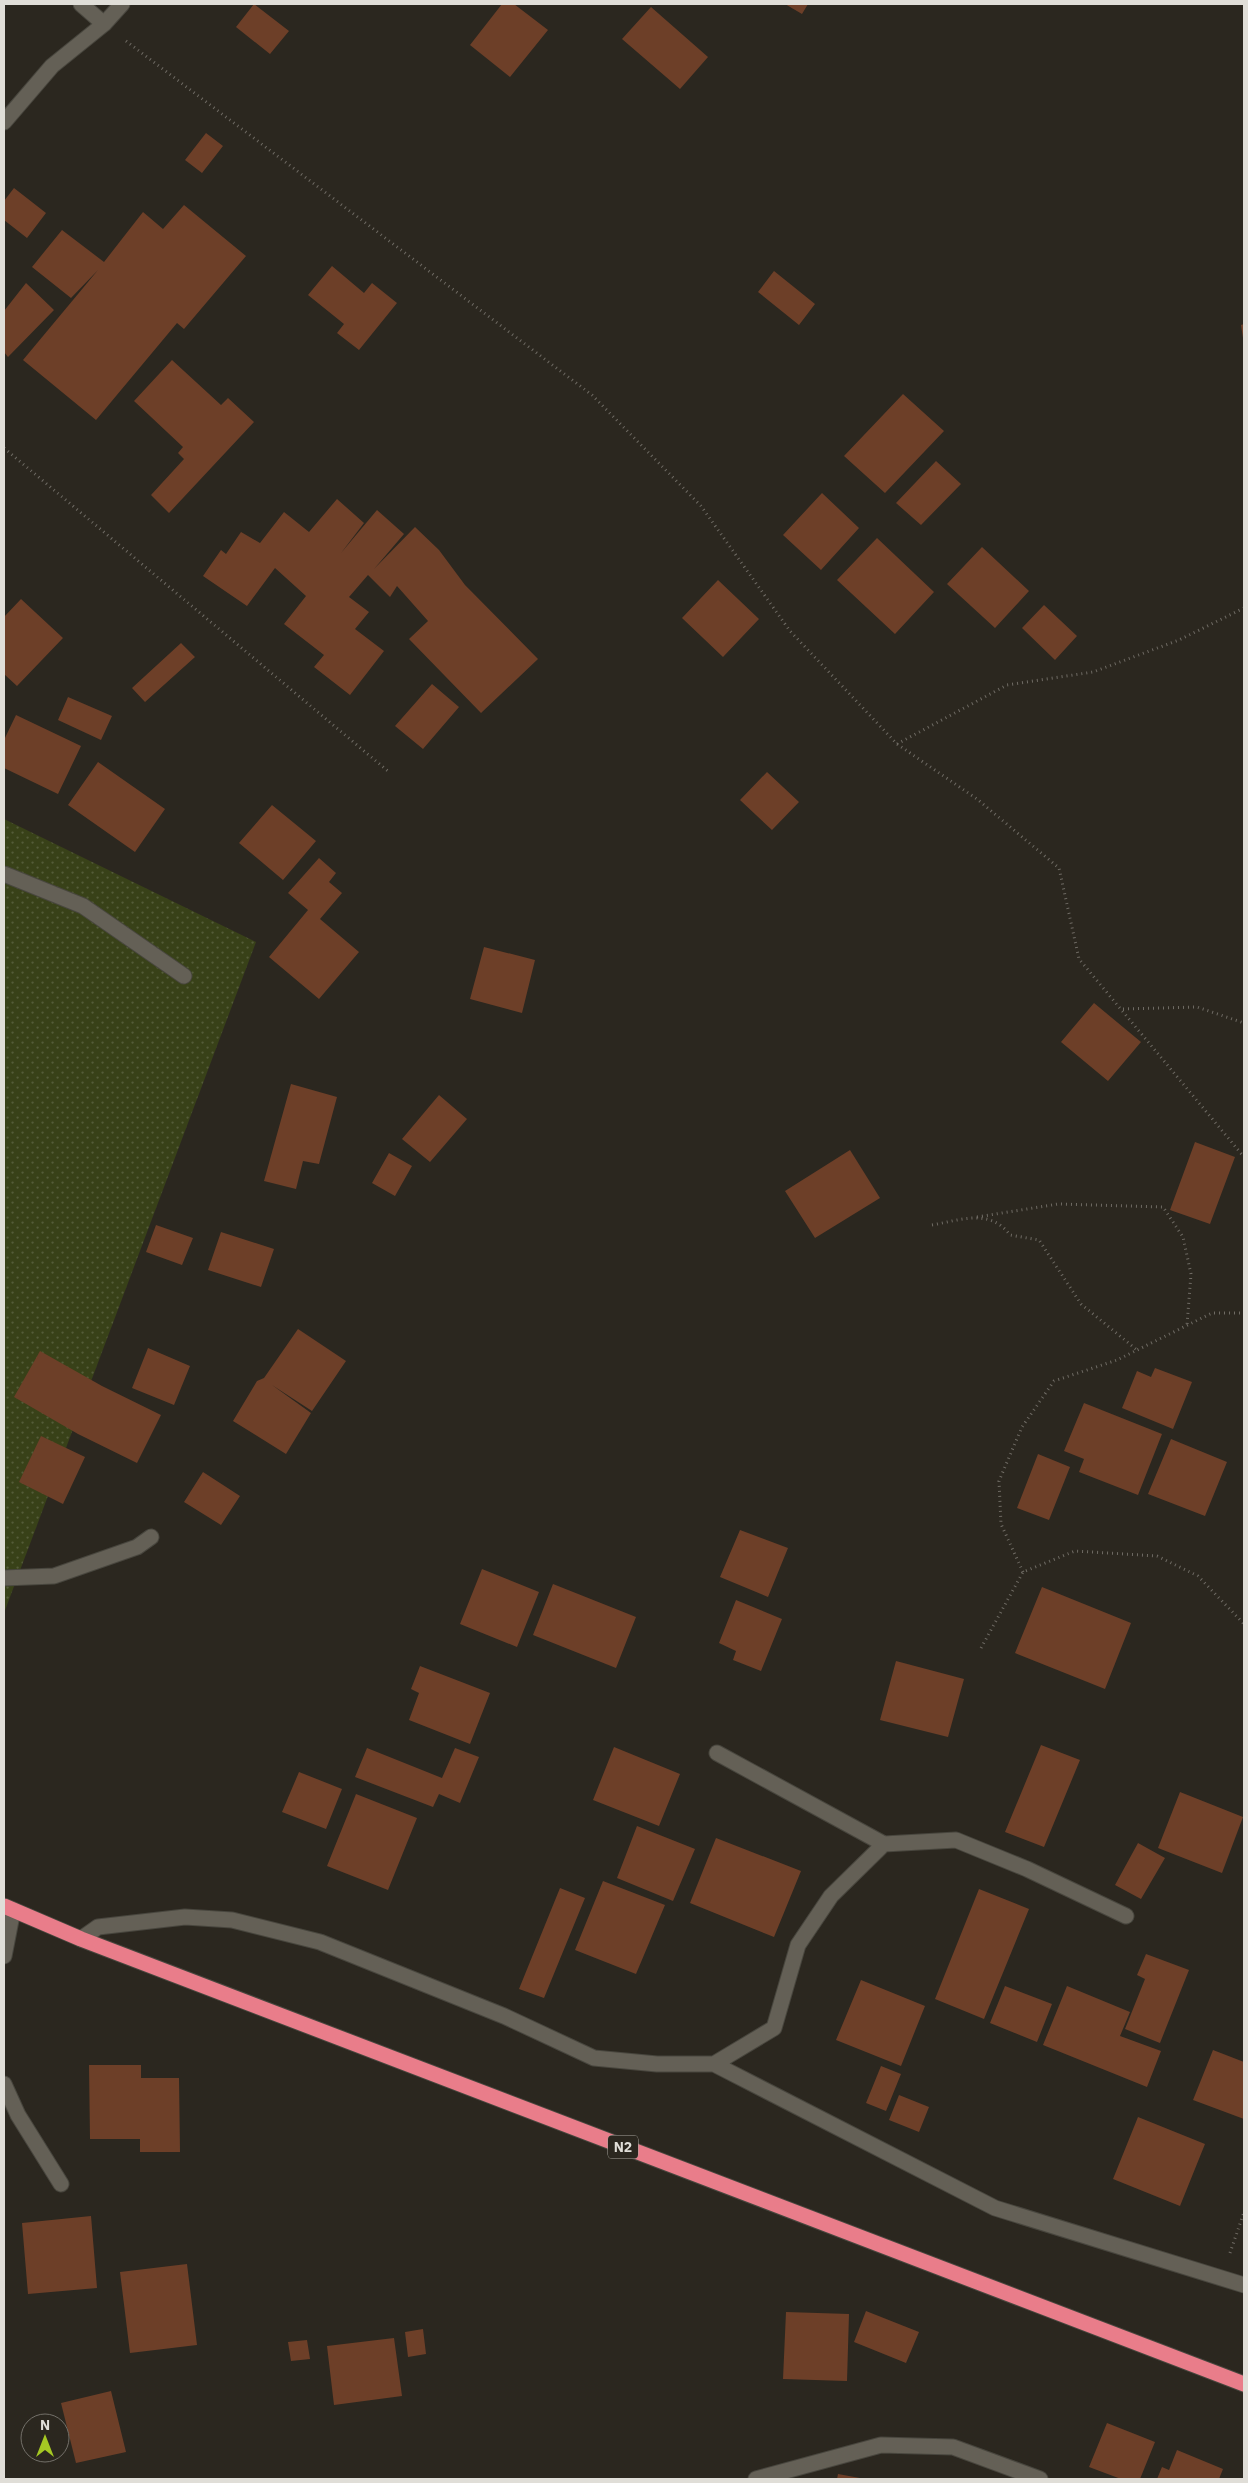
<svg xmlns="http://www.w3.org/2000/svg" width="1248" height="2483" font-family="'IBM Plex Sans',sans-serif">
<defs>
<pattern id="grass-dots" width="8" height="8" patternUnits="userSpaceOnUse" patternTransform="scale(1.25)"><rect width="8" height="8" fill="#384118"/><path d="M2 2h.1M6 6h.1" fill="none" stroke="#545c39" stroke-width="1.8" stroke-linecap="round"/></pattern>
</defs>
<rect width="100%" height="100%" fill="#2b271f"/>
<path fill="url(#grass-dots)" d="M4,819L256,942L4,1613Z"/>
<path fill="#6d3f28" d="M254,4L289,31L270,54L236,27Z
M502,4H514L548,30L510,77L470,45Z
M785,4H808L802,14Z
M651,7L708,57L680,89L622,39Z
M206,133L223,146L202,173L185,160Z
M14,188L46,213L27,238L4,220V201Z
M184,205L246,256L184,329L177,323L96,420L23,360L98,270L71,298L32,267L62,230L104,262L143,212L163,229Z
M332,266L364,293L372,283L397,303L359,350L337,333L344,324L308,295Z
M774,271L815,304L799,325L758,292Z
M26,283L54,310L8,357L4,352V311Z
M1244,324V338H1243L1241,325Z
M172,360L221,405L228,398L254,422L169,513L151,495L184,459L178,453L183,447L134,401Z
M903,394L944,431L885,493L844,456Z
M936,461L961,484L921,525L896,503Z
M822,493L859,528L821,570L783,535Z
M337,499L364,523L341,553L377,510L404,534L374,569L415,527L439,550L465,585L538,659L481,713L409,639L428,621L397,586L390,597L368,575L349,597L369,612L355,629L384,651L350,695L314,667L324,655L284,624L306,596L275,568L247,606L203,576L221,550L226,554L241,532L260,543L284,512L309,532Z
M877,538L934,592L895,634L837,580Z
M982,547L1029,591L995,628L947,584Z
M718,580L759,619L723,657L682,618Z
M21,599L63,638L17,686L4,674V617Z
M1044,605L1077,636L1055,660L1022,628Z
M181,643L195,657L145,702L132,688Z
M432,684L459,707L423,749L395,726Z
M68,697L112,716L101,740L58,720Z
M16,715L81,746L58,794L4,768V740Z
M98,762L165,809L135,852L68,805Z
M767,772L799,802L772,830L740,800Z
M272,805L316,841L283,880L239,843Z
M319,858L336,873L329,882L342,893L320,919L359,952L319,999L269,957L308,910L288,893Z
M484,947L535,960L522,1013L470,999Z
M1094,1003L1141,1042L1108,1081L1061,1042Z
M291,1084L337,1097L319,1164L303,1161L296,1189L264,1181Z
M439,1095L467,1119L430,1162L402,1139Z
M1195,1142L1235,1157L1210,1224L1170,1210Z
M850,1150L880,1198L815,1238L785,1191Z
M389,1153L412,1166L395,1196L372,1183Z
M156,1225L193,1238L182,1265L146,1252Z
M221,1232L274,1249L261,1287L208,1270Z
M298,1329L346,1361L312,1411L272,1385L311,1413L286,1454L233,1421L257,1381L264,1378Z
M148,1348L190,1366L174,1405L132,1388Z
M40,1351L102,1386L161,1415L137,1463L78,1434L14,1397Z
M1155,1368L1192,1382L1173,1429L1122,1408L1137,1371L1151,1377Z
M1084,1403L1162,1434L1138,1495L1079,1472L1084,1459L1064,1451Z
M41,1436L85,1457L63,1504L19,1482Z
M1171,1439L1227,1462L1205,1516L1148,1494Z
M1038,1454L1070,1467L1049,1520L1017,1508Z
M203,1472L240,1496L221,1525L184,1502Z
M740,1530L788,1548L768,1597L720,1577Z
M482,1569L539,1592L517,1647L460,1624Z
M553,1584L636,1617L616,1668L533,1635Z
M1042,1587L1131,1623L1105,1689L1015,1653Z
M736,1600L782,1619L761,1671L733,1660L736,1651L719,1643Z
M896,1661L964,1679L948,1737L880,1720Z
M420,1666L490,1693L470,1744L409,1720L419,1693L411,1689Z
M1041,1745L1080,1760L1044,1847L1005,1832Z
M614,1747L680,1774L659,1826L593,1800Z
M367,1748L442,1778L455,1748L479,1757L460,1803L439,1794L433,1807L355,1777Z
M299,1772L342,1789L326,1829L282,1812Z
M1180,1792L1243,1817L1222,1873L1158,1848Z
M356,1794L417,1818L388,1890L327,1866Z
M637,1826L695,1849L673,1901L617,1878Z
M716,1838L801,1871L774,1937L690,1903Z
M1138,1843L1165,1858L1141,1899L1115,1885Z
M603,1881L665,1905L636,1974L575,1950Z
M560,1888L585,1898L544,1998L519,1989Z
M979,1889L1029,1909L984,2019L935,1999Z
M1146,1954L1189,1970L1160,2043L1125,2029L1145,1979L1137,1975Z
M861,1980L925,2006L901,2066L836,2040Z
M1005,1986L1052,2004L1037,2042L990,2023Z
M1067,1986L1130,2012L1120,2036L1161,2051L1147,2087L1043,2045Z
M1213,2050L1244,2062V2119L1193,2100Z
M89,2065H141V2078H179L180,2152H140V2139H90Z
M881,2066L901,2074L886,2111L866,2103Z
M899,2095L929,2107L919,2132L889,2120Z
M1138,2117L1205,2144L1180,2206L1113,2179Z
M91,2216L97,2288L28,2294L22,2223Z
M187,2264L197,2345L130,2353L120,2272Z
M866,2311L919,2332L906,2363L854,2342Z
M786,2312L849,2314L847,2381L783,2379Z
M423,2329L426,2354L408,2357L405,2332Z
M394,2338L402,2396L334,2405L327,2346Z
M307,2340L310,2359L291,2361L288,2342Z
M111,2391L126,2452L76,2463L61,2403Z
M1107,2423L1155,2442L1140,2479H1121L1089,2467Z
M1177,2450L1223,2469L1219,2479H1157L1162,2467L1169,2470Z
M838,2474L860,2478V2479H837Z"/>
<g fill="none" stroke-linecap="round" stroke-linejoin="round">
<g stroke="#48463e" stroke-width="17">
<path id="minor" d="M81,4L104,24
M4,122L52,66L104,24L122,4
M4,874L83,906L184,976
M4,1578L54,1576L137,1547L151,1537
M717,1753L884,1844
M81,1939L98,1927L185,1917L232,1920L320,1942L504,2016L594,2058L657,2064H714L995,2208L1244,2285
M4,1956L13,1910
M714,2064L774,2028L798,1945L831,1896L884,1844L956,1840L1027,1869L1126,1916
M4,2084L18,2115L61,2184
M756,2479L881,2445L953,2447L1040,2479"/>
</g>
<g stroke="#48463e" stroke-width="17">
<path id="highway" d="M4,1906L81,1939L1244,2384"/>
</g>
<path stroke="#6f6b64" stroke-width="3" stroke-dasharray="1 4" stroke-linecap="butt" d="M126,41L592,395L701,506L790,631L897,744L977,799L1059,868L1079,959L1244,1157
M4,448L389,772
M897,744L1007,685L1093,672L1179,640L1244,608
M1123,1009L1197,1007L1244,1023
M977,1217L1058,1204L1163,1207L1183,1237L1191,1274L1187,1325
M932,1225C961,1220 990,1208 1010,1235L1039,1240L1081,1304L1137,1350
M1023,1572L1001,1524L999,1481L1022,1427L1054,1381L1117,1360L1212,1313H1244
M981,1648L1023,1572L1075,1551L1157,1556L1198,1576L1244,1624
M1230,2253L1244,2212"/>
<use href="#minor" stroke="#646056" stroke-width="15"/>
<use href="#highway" stroke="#e97d8a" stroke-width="15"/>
</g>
<g text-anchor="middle" stroke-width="5" stroke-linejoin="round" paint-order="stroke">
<rect fill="#2b271f" stroke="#aaa7a0" stroke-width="1" x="608" y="2135.5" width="30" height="23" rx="4"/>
<g font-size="14" font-weight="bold" fill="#e0ded8">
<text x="623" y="2152">N2</text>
</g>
</g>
<rect width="1248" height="2483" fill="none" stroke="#e0ded8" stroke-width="10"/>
<g transform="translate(45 2438)"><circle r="24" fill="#2b271f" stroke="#737069"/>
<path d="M0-4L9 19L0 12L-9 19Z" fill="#a5c823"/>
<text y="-8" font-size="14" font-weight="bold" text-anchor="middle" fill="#e0ded8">N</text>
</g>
</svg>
